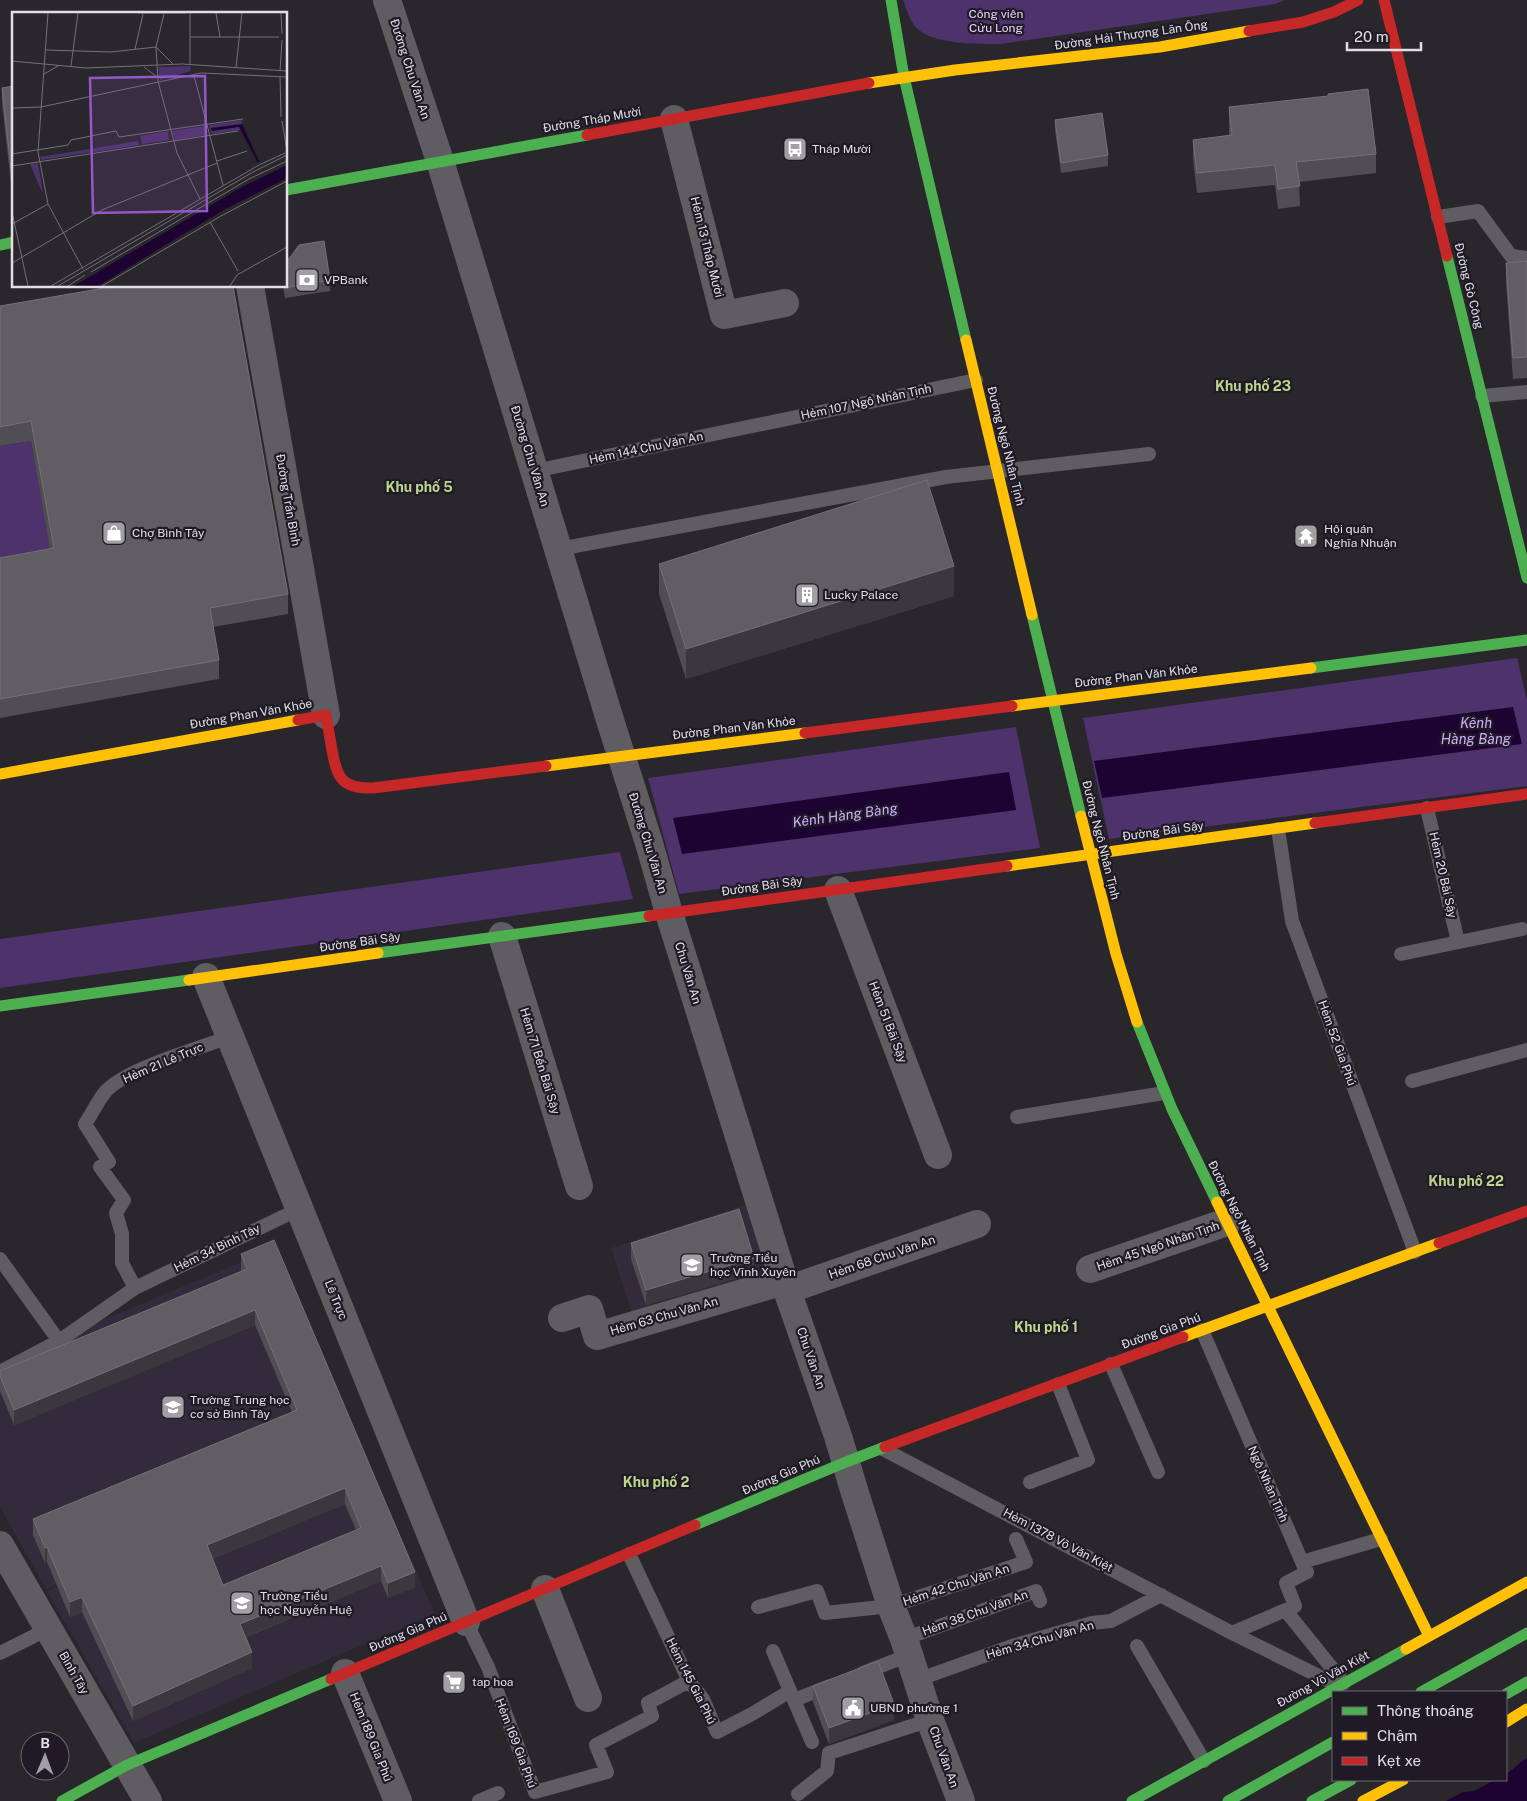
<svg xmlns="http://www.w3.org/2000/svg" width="1527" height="1801" font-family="'Public Sans',sans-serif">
<rect width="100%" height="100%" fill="#29262c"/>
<path fill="#322b3b" d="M748,1204L773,1282L636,1326L611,1248Z
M275,1248L364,1451L46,1589L0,1507V1363Z
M365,1454L435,1614L134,1743L47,1591Z"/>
<path fill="#4d326b" d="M903,0H1285L1275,4L1000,44C978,44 928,45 914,25C909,18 906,8 903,0Z
M31,441L54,568L0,578V446Z
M1517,658L1527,700V786L1109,839L1083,718Z
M1016,727L1040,848L679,894L648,778Z
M620,852L633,899L0,988V939Z"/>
<path fill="#1d0331" d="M1513,707L1522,744L1102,798L1094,761Z
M1009,772L1016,810L682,854L673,818Z
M1527,1758V1801H1446L1463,1792L1474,1791L1495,1780H1506V1774C1514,1770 1519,1762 1527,1758Z"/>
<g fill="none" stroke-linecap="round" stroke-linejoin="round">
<path stroke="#5f5d62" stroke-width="14" d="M1438,217L1478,211L1511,256L1527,258
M1482,396L1527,392
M534,471L976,380
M559,549L946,477L1149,454
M1427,808L1458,942
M1278,829L1292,921L1415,1252
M1401,954L1522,929
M1412,1081L1527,1050
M1017,1117L1164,1093
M0,1259L59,1341
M135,1288L122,1263V1234L116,1213L124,1200L100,1167L109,1162L85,1124C92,1114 98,1100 106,1091C128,1068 199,1048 230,1037
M1202,1330L1302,1562L1381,1539
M1111,1364L1158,1472
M0,1372L59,1341L135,1288L299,1209
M883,1449L1232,1633L1339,1686
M1030,1482L1088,1460L1058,1384
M629,1554L689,1681L703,1699L717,1732L752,1714L790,1691
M758,1607L817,1591L825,1613L891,1606L1026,1562L1016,1539
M1286,1611L1344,1683
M466,1622L488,1667L535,1792L607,1772L596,1745L652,1716L648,1703L689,1681
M1232,1633L1295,1606L1286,1583L1307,1572L1302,1562
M904,1639L1036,1591L1040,1601
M1137,1646L1204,1761
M773,1651L812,1742
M0,1653L48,1629
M863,1673L909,1655
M917,1680L1012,1646L1092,1623L1111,1621L1161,1595
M794,1700L830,1686
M798,1794L827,1771L829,1753L930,1720
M479,1801L498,1793"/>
<path stroke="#5f5d62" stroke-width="28" d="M387,0L440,161L610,720L649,843L669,913L787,1290L838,1436L854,1490L891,1606L904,1639L930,1720L961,1801
M674,119L724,315L785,303
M250,286L326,715
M838,890L938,1155
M502,936L579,1186
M206,977L466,1622
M1090,1269L1227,1222
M787,1290L977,1224
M562,1318L589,1309L597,1336L784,1281
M0,1545L148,1801
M545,1589L588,1698
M345,1673L398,1801"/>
<path stroke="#4caf50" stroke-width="11" d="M891,0L904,77L966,340
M286,190L587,135
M0,245L14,242
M1447,256L1527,578
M1032,615L1081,816
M1311,668L1527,640
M378,953L649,916
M0,1006L189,980
M1137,1022L1172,1109L1217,1202
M695,1525L846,1462L885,1447
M1421,1692L1527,1633
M1506,1694L1527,1682
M62,1801L127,1765L331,1679
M1132,1801L1406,1649
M1228,1801L1333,1742
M1312,1801L1351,1780"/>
<path stroke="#ffc107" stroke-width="11" d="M869,83L955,70L1160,47L1249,31
M966,340L1032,615
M1012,706L1311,668
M546,766L805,733
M0,774L298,720
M1081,816L1116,954L1137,1022
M1007,866L1315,823
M189,980L378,953
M1217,1202L1429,1636
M1183,1337L1439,1243
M1406,1649L1527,1582
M1506,1722L1527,1709
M1363,1801L1403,1780"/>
<path stroke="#c62828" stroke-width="11" d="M1384,0L1447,256
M1249,31L1303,22L1334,12L1358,0
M587,135L869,83
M298,720L326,715C328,727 330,739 332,750C337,778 342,789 373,788L546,766
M805,733L1012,706
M1315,823L1527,794
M649,916L1007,866
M1439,1243L1527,1211
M885,1447L1183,1337
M331,1679L695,1525"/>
</g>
<path fill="#504d53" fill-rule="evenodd" d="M14,86V193H12L2,103V88Z
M1229,107L1376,154V173L1299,182L1300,206L1278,209L1275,185L1197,193L1193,160V140L1229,135Z
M1055,120L1108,155V166L1061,173L1055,130Z
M1527,261V378L1513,379L1506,283V263Z
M330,280V291L285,298L283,286Z
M0,306L288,594V614L213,627L219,660V679L0,718V558L50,549L31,441L0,446Z
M659,564L954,596L686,679L659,594Z
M631,1243L754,1273L646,1305L631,1259Z
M241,1254L415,1587L388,1598L381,1581L246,1637L252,1668L133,1721L82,1612L70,1617L47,1562L45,1563L33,1535V1519L292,1412L255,1325L14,1425L0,1391V1371L241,1271ZM345,1504L356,1530L223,1585L212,1559Z
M813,1686L894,1720L829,1744L813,1702Z"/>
<path fill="#3a373d" d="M954,566V596L686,679V649Z
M754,1258V1273L646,1305V1290Z
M255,1310V1325L14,1425V1410Z
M345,1488V1504L207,1561V1545Z
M47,1547V1562L45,1563V1548Z
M381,1566V1581L240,1639V1624Z
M415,1572V1587L388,1598V1583Z
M82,1597V1612L70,1617V1602Z
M252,1652V1668L133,1721V1706Z
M894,1704V1720L829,1744V1728Z"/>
<path fill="#605d63" stroke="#747177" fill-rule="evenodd" d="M14,86V178H12L2,88Z
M1368,89L1376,154L1296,162L1300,186L1278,189L1275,165L1197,173L1193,140L1232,135L1229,107L1328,96V94Z
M1102,113L1108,155L1061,163L1055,120Z
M324,241L330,280L285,288V286H286V263L299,245Z
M1527,261V357L1513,358L1506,263Z
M116,286H233L288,594L210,608L219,660L0,699V558L54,548L31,421L0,427V306Z
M927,480L954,566L686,649L659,564Z
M739,1209L754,1258L646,1290L631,1243Z
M274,1240L415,1572L388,1583L381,1566L240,1624L252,1652L133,1706L82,1597L70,1602L47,1547L45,1548L33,1519L297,1410L255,1310L14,1410L0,1376V1371L247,1269L241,1254ZM345,1488L361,1528L223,1585L207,1545Z
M878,1661L894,1704L829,1728L813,1686Z"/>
<defs>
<g id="bus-square" transform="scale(1.25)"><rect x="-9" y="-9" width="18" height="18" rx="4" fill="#a19ea4" stroke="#1f1a25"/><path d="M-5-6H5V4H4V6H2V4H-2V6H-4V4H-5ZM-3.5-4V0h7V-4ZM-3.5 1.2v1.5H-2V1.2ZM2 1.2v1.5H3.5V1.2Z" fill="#fff"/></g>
<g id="bank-square" transform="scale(1.25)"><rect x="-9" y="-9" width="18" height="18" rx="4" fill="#a19ea4" stroke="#1f1a25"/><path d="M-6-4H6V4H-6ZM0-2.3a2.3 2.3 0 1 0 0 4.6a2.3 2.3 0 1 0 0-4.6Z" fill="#fff"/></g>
<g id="shop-square" transform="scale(1.25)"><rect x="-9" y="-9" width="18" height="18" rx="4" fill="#a19ea4" stroke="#1f1a25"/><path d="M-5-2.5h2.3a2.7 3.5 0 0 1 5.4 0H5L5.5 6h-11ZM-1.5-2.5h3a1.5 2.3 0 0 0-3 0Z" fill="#fff"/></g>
<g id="temple-square" transform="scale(1.25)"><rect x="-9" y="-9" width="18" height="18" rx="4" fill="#a19ea4" stroke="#1f1a25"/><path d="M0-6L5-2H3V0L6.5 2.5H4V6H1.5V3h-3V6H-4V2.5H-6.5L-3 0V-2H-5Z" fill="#fff"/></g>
<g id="building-square" transform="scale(1.25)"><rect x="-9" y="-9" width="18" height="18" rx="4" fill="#a19ea4" stroke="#1f1a25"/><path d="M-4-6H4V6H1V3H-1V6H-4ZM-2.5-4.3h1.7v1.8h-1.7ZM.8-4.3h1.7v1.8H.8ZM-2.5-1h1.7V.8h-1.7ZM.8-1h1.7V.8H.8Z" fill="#fff"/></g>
<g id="school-square" transform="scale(1.25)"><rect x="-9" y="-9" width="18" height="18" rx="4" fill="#a19ea4" stroke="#1f1a25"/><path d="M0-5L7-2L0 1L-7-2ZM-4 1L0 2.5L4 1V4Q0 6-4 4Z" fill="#fff"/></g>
<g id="supermarket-square" transform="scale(1.25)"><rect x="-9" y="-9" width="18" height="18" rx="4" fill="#a19ea4" stroke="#1f1a25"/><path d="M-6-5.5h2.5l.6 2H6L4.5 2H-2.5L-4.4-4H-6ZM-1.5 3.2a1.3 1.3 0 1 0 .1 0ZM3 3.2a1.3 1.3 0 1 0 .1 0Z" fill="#fff"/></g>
<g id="civic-square" transform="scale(1.25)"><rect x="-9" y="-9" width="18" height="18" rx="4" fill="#a19ea4" stroke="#1f1a25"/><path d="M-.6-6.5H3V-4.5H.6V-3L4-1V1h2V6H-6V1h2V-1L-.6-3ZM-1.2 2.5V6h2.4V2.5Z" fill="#fff"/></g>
</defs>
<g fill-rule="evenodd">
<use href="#bus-square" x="795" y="149"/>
<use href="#bank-square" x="307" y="280"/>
<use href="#shop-square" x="114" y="533"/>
<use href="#temple-square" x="1306" y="536"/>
<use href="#building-square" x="807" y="595"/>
<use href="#school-square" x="692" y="1265"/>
<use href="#school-square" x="173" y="1407"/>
<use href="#school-square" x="242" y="1603"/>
<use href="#supermarket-square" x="454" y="1682"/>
<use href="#civic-square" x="853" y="1708"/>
</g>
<g text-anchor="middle" stroke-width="4.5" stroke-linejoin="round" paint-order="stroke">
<g font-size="12" fill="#e6d4fe" stroke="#1f1a25">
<text x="996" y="18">Công viên<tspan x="996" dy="14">Cửu Long</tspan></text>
</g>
<g font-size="12" fill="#e1dee5" stroke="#1f1a25">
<text transform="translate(1131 35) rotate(-8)" y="4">Đường Hải Thượng Lãn Ông</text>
<text transform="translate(410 69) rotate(72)" y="4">Đường Chu Văn An</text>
<text transform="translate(592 120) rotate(-10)" y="4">Đường Tháp Mười</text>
<text transform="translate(707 247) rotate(76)" y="4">Hẻm 13 Tháp Mười</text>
<text transform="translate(1469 286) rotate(76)" y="4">Đường Gò Công</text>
<text transform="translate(866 402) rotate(-12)" y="4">Hẻm 107 Ngô Nhân Tịnh</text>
<text transform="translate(1006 446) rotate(76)" y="4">Đường Ngô Nhân Tịnh</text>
<text transform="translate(646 448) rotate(-12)" y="4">Hẻm 144 Chu Văn An</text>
<text transform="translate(530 456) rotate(73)" y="4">Đường Chu Văn An</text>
<text transform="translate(288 500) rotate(80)" y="4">Đường Trần Bình</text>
<text transform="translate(1136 676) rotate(-7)" y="4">Đường Phan Văn Khỏe</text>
<text transform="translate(251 714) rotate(-10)" y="4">Đường Phan Văn Khỏe</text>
<text transform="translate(734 728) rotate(-7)" y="4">Đường Phan Văn Khỏe</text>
<text transform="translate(1163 831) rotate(-8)" y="4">Đường Bãi Sậy</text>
<text transform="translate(1101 840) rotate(76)" y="4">Đường Ngô Nhân Tịnh</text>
<text transform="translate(648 843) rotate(73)" y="4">Đường Chu Văn An</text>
<text transform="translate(1443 875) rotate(77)" y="4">Hẻm 20 Bãi Sậy</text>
<text transform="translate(762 886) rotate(-8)" y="4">Đường Bãi Sậy</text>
<text transform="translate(360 942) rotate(-8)" y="4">Đường Bãi Sậy</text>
<text transform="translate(688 973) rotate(73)" y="4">Chu Văn An</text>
<text transform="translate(888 1022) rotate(69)" y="4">Hẻm 51 Bãi Sậy</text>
<text transform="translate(1337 1043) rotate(70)" y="4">Hẻm 52 Gia Phú</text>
<text transform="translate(540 1061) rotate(73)" y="4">Hẻm 71 Bến Bãi Sậy</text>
<text transform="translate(163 1063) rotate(-23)" y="4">Hẻm 21 Lê Trực</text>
<text transform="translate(1239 1216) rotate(63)" y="4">Đường Ngô Nhân Tịnh</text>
<text transform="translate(1158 1246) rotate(-19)" y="4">Hẻm 45 Ngô Nhân Tịnh</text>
<text transform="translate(217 1248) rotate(-26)" y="4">Hẻm 34 Bình Tây</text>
<text transform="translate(882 1257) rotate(-19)" y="4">Hẻm 68 Chu Văn An</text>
<text transform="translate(336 1300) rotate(68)" y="4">Lê Trực</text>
<text transform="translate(664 1316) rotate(-16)" y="4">Hẻm 63 Chu Văn An</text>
<text transform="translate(1161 1331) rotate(-20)" y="4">Đường Gia Phú</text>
<text transform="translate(811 1358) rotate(71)" y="4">Chu Văn An</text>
<text transform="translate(781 1475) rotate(-23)" y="4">Đường Gia Phú</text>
<text transform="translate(1268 1484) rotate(66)" y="4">Ngô Nhân Tịnh</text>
<text transform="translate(1058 1540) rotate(28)" y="4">Hẻm 1378 Võ Văn Kiệt</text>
<text transform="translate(956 1585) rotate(-18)" y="4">Hẻm 42 Chu Văn An</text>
<text transform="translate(975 1613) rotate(-20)" y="4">Hẻm 38 Chu Văn An</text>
<text transform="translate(408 1632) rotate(-23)" y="4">Đường Gia Phú</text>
<text transform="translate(1040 1640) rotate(-16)" y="4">Hẻm 34 Chu Văn An</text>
<text transform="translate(74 1673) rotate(60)" y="4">Bình Tây</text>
<text transform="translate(1323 1679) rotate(-29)" y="4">Đường Võ Văn Kiệt</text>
<text transform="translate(691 1681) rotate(63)" y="4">Hẻm 145 Gia Phú</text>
<text transform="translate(371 1737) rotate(68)" y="4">Hẻm 189 Gia Phú</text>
<text transform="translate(516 1743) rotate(69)" y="4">Hẻm 169 Gia Phú</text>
<text transform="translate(944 1757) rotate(70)" y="4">Chu Văn An</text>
</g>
<g font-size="12" fill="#e1dee5" stroke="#1f1a25" text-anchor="start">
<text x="812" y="153">Tháp Mười</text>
<text x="324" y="284">VPBank</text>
<text x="1324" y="533">Hội quán<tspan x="1324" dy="14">Nghĩa Nhuận</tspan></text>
<text x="132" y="537">Chợ Bình Tây</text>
<text x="824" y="599">Lucky Palace</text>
<text x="710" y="1262">Trường Tiểu<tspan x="710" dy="14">học Vĩnh Xuyên</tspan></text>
<text x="190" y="1404">Trường Trung học<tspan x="190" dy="14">cơ sở Bình Tây</tspan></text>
<text x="260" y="1600">Trường Tiểu<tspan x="260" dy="14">học Nguyễn Huệ</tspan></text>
<text x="472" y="1686">tap hoa</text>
<text x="870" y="1712">UBND phường 1</text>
</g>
<g font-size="14" font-weight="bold" fill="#bcd68d" stroke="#1f1a25">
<text x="1253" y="391">Khu phố 23</text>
<text x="419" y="492">Khu phố 5</text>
<text x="1466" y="1186">Khu phố 22</text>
<text x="1046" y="1332">Khu phố 1</text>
<text x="656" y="1487">Khu phố 2</text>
</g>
<g font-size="14" font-style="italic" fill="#d1acfe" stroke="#1f1a25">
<text x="1476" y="728">Kênh<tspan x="1476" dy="16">Hàng Bàng</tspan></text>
<text transform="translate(845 815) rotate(-8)" y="5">Kênh Hàng Bàng</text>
</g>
</g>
<g transform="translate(12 12)">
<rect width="275" height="275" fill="#29262c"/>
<path d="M146,55L178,54L179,59L148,68ZM230,108L229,118L200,122L197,113ZM193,114L195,123L163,128L160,119ZM156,119L157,128L130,132L128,124ZM126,129L127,133L29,148L28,145ZM26,151L31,180H30L18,152Z" fill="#4d326b"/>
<path d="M230,112L247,149L246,151L227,115L200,119L199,116ZM275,153V166L215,196L86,274H62L230,175Z" fill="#1d0331"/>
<path fill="none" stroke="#737076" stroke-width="1" d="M36,1L26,140L36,192L71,257M126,1H174M178,1V52M204,1L208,25M269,1L270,22M152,2L144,35L146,69L165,141L188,187M178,25H267M144,35L161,52M123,37L131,2M33,38L99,40L144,35M0,49L32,52M32,52L74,56L170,52L275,59M59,54L66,1M132,55L145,65M224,55L230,1M268,59L270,28M32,62L46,54M182,64L211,173M268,64L269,105M0,96L29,95L189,61L275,65M270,109L275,139M0,142L56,133L59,128L104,119L107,125L231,107M205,149L235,139M0,154L226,119M0,200L16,274M198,210L226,259M0,212L36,192M0,251L90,198L205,151M79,260L237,167L275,149M39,274L247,153L273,141M46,274L241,160L275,143M56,274L73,263M90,274L209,204L275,169M218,274L225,263L275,235"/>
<path fill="#9458c8" fill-opacity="0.15" stroke="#9458c8" stroke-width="2.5" d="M193,64L195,199L81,201L78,66Z"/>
<rect width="275" height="275" fill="none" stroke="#e1dee5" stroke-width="2.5"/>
</g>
<rect x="1332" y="1691" width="175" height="90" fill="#1f1a25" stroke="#6d6872"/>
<rect x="1342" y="1707" width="25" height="8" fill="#4caf50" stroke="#6d6872"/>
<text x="1377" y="1716" font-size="15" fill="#e1dee5">Thông thoáng</text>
<rect x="1342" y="1732" width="25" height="8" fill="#ffc107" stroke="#6d6872"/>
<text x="1377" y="1741" font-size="15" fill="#e1dee5">Chậm</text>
<rect x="1342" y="1757" width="25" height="8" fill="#c62828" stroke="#6d6872"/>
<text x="1377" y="1766" font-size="15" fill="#e1dee5">Kẹt xe</text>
<g transform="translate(45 1756) rotate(1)"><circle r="24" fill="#1f1a25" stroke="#6d6872"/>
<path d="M0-4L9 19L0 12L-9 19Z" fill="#a19ea4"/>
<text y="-8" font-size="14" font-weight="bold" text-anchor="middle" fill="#e1dee5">B</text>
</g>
<path d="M1347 42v8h74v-8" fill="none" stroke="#e1dee5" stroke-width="2.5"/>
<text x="1354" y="42" font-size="15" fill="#e1dee5" stroke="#1f1a25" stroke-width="4" paint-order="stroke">20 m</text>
</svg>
